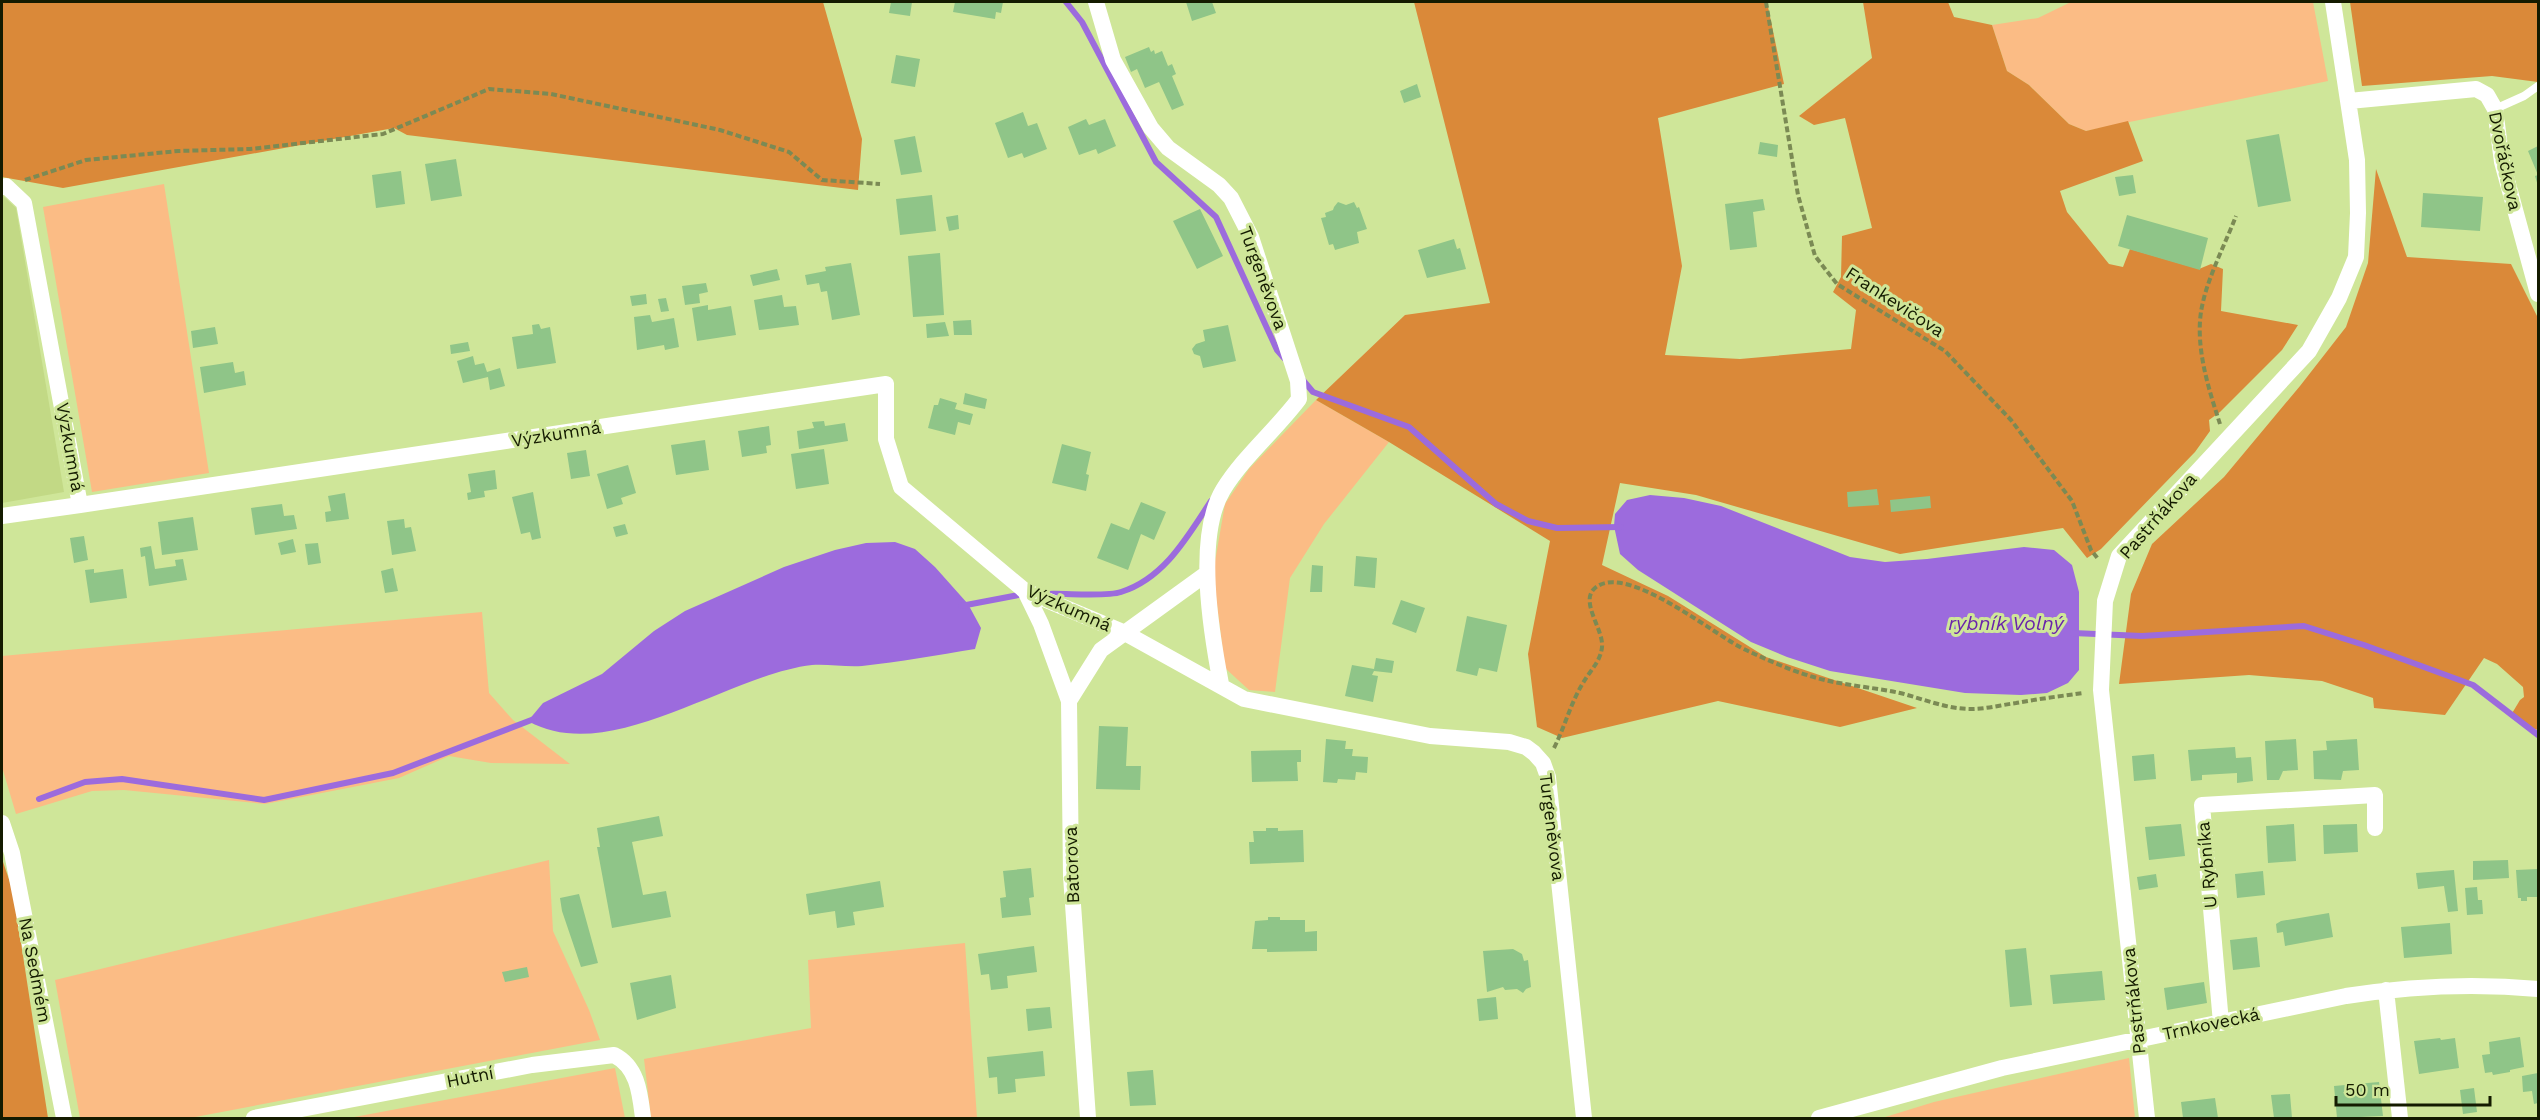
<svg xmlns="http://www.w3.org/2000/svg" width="2540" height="1120" font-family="'Work Sans',sans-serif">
<rect width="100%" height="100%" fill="#cfe699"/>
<path fill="#c2d985" d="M2,195L16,208L64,492L2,503Z"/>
<path fill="#fbbc85" d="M2071,2H2313L2328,81L2086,131L2069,124L2029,85L2007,71L1992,25L2038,18Z
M164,184L209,473L92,492L43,207Z
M1316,400L1389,442L1324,524L1290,578L1275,692L1249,690L1225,668L1213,573L1225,504L1249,469Z
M482,612L489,693L513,720L570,764L491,763L449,756L399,778L265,804L124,790L92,791L16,814L2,767V656Z
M549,860L553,931L589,1010L600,1040L190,1118H80L55,980Z
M965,943L977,1118H651L644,1059L811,1028L808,960Z
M2129,1058L2135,1118H1882L1934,1102Z
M615,1068L625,1118H349Z"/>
<path fill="#da8939" d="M2,2H823L862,139L858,190L407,135L394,128L63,188L2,177Z
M1414,2H1767L1784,84L1658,118L1682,266L1665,355L1740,359L1851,349L1856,310L1833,292L1841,277L1842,236L1872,228L1845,118L1814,125L1799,116L1872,58L1863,2H1948L1954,17L1992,25L2007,71L2029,85L2069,124L2086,131L2128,121L2143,161L2060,191L2067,212L2109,264L2123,267L2130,249L2199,269L2211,264L2223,269L2221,311L2298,325L2282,350L2220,412L2209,420L2210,431L2195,452L2101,549L2087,558L2063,528L1900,554L1696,495L1620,483L1602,565L1668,596L1766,657L1917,708L1840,727L1718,701L1562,738L1537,727L1528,654L1550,541L1389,442L1316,400L1405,315L1490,303Z
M2350,2H2538V82L2492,76L2362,86Z
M2376,169L2407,257L2511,264L2538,318V730L2525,726L2511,715L2520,700L2524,697L2523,687L2497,664L2484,658L2445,715L2374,708L2373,698L2322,681L2249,675L2119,684L2131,594L2152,544L2224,477L2300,386L2346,327L2368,263Z
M2,859L13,891L48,1118H2Z"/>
<path fill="#9c6bdd" d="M1650,495L1684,498L1721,506L1850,557L1885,562L1927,559L2024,547L2054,550L2072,565L2079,592V670L2068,683L2047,693L2021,695L1965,693L1830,671L1787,657L1751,642L1638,570L1620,554L1614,526L1615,514L1627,500Z
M895,542L915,549L935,567L968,604L981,628L975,649C937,655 900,662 862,666C845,667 828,664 812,665C726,675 610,767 528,721L543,703L602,674L654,631L685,611L784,567L835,550L866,543Z"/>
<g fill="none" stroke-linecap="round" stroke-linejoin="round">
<path stroke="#9c6bdd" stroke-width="6" d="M1066,2L1082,22L1156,162L1216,217L1277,350L1284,358
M1302,379L1313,392L1409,427L1496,504L1528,521L1557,528L1621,527
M1047,594C1064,593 1107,597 1121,592C1164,579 1188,536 1211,501
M961,606L1024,594
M2073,633L2142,636L2304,626L2364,645L2473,685L2538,735
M39,799L85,782L122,779L264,800L393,773L534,719"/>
</g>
<path fill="#8fc588" d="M891,2H912L910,16L889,13Z
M955,2H1003L1001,13L996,12L995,19L953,12Z
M1186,2H1212L1216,13L1192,21Z
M1149,47L1151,52L1154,50L1155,54L1162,51L1168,66L1172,64L1176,74L1172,76L1184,105L1172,110L1159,82L1145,88L1137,69L1131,72L1125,57Z
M896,55L920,59L915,87L891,83Z
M1417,84L1421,97L1404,103L1400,91Z
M1023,112L1028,126L1037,123L1047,149L1024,158L1022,153L1008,158L995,123Z
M1086,119L1089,125L1105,119L1116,146L1098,154L1096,149L1079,155L1068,127Z
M2279,134L2291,201L2258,207L2246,140Z
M915,136L922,172L901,175L894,140Z
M1760,142L1778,145L1777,157L1758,154Z
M2538,146V186L2535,176L2538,175L2528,151Z
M456,159L462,196L431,201L425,164Z
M401,171L405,204L376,208L372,175Z
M2133,175L2136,193L2119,196L2115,177Z
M2423,193L2483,197L2480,231L2421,227Z
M932,195L936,231L900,235L896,199Z
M1763,199L1765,210L1753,212L1757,247L1730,250L1725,204Z
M1338,202L1346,205L1354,202L1357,208L1359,207L1367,229L1357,232L1359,243L1335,250L1333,244L1329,245L1321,218L1326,217L1325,213L1333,210L1334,207Z
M1200,209L1223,256L1197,269L1173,221Z
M958,215L959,229L949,231L946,217Z
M2127,215L2208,238L2200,270L2118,246Z
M1454,239L1457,249L1460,248L1466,269L1427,278L1418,250Z
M940,253L944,315L913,317L908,256Z
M851,263L860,315L832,320L827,291L821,292L819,283L807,285L805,275L826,271L825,267Z
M777,269L780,280L753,286L750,275Z
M706,283L708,292L699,294L700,303L685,305L682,286Z
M646,294L647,304L632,306L630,296Z
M782,295L784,307L796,306L799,325L759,330L754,300Z
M666,298L669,311L661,312L658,299Z
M708,305V310L731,306L736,335L697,341L692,308Z
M650,315L652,322L674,318L679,347L665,350L664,345L637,350L634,317Z
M971,320L972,335H954L953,321Z
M945,322L949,336L927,338L926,324Z
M539,324L541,329L550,327L556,363L517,369L512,337L533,334L532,325Z
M1228,325L1236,361L1203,368L1200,356L1194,354L1192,349L1196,344L1205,341L1203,330Z
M215,327L218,344L193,348L191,331Z
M468,342L470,351L451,354L450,345Z
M473,356L475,365L484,363L487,372L500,368L505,386L490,390L488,377L463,383L457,361Z
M233,362L235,373L244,371L246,385L204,393L200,367Z
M965,393L987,399L985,409L963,404Z
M940,398L957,403L955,409L973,414L970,425L958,422L955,435L928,428L934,405H938Z
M824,421L825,426L845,423L848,441L799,449L797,431L814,428L812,422Z
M769,426L771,445L766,446L767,453L742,457L738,431Z
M705,440L709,470L676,475L671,445Z
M1062,444L1091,452L1086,474L1089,475L1086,491L1052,483Z
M824,449L829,484L796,489L791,454Z
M586,450L590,476L571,479L567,453Z
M628,465L636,493L621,498L623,504L607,509L597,474Z
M495,470L497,489L484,491L485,497L468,500L467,493L471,492L468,474Z
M1877,489L1879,505L1848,507L1847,492Z
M533,492L541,538L532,540L530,532L521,534L512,497Z
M345,493L349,519L326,522L325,512L331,511L328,496Z
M1930,496L1931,508L1891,512L1890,500Z
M1141,502L1166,512L1154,540L1141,534L1128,570L1097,558L1111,523L1129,530Z
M282,504L284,516L294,515L297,529L255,535L251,508Z
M193,517L198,550L162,555L158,522Z
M404,519L405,528L411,527L416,551L392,555L387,521Z
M625,524L628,534L616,537L613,527Z
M84,536L88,560L74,563L70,538Z
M293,539L296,552L281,555L278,543Z
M318,543L321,563L308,565L305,544Z
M151,546L155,569L176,566L175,560L183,559L187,580L149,586L145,556L141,557L140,548Z
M1356,556L1377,558L1375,588L1354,586Z
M1312,565L1323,566L1322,592H1310Z
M393,568L398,591L385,593L381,571Z
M94,569V573L123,569L127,598L90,603L85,570Z
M1401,600L1425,608L1416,633L1392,624Z
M1467,616L1507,625L1497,672L1479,668L1477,676L1456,671Z
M1376,658L1394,661L1392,673L1374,671L1372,675L1378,676L1373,702L1345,696L1352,665L1374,669Z
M1099,726L1128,727L1126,766H1141L1140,790L1096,789Z
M1326,739L1346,741L1345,749H1353L1352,756L1368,757L1367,773L1356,772L1355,780L1338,779L1337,783L1323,782Z
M2296,739L2298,770L2283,771L2279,780H2267L2265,741Z
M2357,739L2359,770L2343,771L2341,780L2314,779L2313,751L2327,750L2326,741Z
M2235,747L2236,758L2251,757L2253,781L2237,783V773L2202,775V780L2191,781L2188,750Z
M1301,750V762H1297L1298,781L1252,782L1251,751Z
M2154,754L2156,779L2134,781L2132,756Z
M659,816L663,836L632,842L643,895L666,891L671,917L612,928L597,847H600L597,828Z
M2181,824L2185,856L2149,860L2145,827Z
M2294,824L2296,861L2268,863L2266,826Z
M2357,824L2358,852L2324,854L2323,825Z
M1266,828H1278V831L1303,830L1304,862L1250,864L1249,842H1254L1253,831H1266Z
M2508,860L2509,878L2473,880V861Z
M1031,868L1034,897L1029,898L1031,915L1002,918L1000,898L1006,897L1003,871Z
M2538,869V897H2527V901H2521V898H2518L2516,870Z
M2454,870L2458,911L2448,912L2444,886L2418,889L2416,873Z
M2263,871L2265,895L2237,898L2235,874Z
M2156,874L2158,887L2139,890L2137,877Z
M880,881L884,907L853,912L855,925L837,928L835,911L809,915L806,894Z
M2477,887L2478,900H2482L2483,914L2467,915L2465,888Z
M579,894L598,963L581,967L562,911L560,898Z
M2329,913L2333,937L2285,946L2283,932L2277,933L2276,924L2281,921Z
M1268,917H1280V920H1305V932L1317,931V951L1267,952V949H1252L1255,921L1268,920Z
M2450,923L2452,954L2404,958L2401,927Z
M2257,937L2260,967L2233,970L2230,940Z
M1034,946L1037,972L1007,976L1008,988L991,990L989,974L981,975L978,954Z
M2026,948L2032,1005L2010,1007L2005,950Z
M1513,949L1522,954L1524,961L1528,960L1531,987L1526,989L1523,993L1517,989L1505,990L1503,987L1487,992L1483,951Z
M527,967L529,977L505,982L502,972Z
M2102,971L2105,1000L2053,1004L2050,975Z
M671,975L676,1008L637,1020L630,983Z
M2204,982L2207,1003L2167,1010L2164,988Z
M1496,997L1498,1019L1479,1021L1477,999Z
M1050,1007L1052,1028L1028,1031L1026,1009Z
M2520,1037L2524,1067L2510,1070V1072L2493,1075L2492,1072L2485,1073L2482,1055L2490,1054L2489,1042Z
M2440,1038L2441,1040L2455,1038L2459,1068L2419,1074L2414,1041Z
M1043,1051L1045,1076L1015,1079L1016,1092L998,1094L997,1077L989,1078L987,1057Z
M1153,1070L1156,1105L1130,1106L1127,1072Z
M2538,1073V1103L2534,1104L2532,1091L2523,1092L2522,1076Z
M2379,1082L2383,1116L2337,1118L2334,1086Z
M2474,1088L2477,1112L2463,1114L2460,1090Z
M2290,1094L2292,1118H2274L2271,1095Z
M2215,1098L2218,1118H2183L2181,1102Z"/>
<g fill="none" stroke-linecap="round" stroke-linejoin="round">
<path stroke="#7b8a54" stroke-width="4" stroke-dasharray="6 3" stroke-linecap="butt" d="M1766,2L1798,195L1815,256L1837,284L1945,351L2011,420L2072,501L2091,550L2099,560
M25,180L86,160L178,151L250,149L383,134L489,89L551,94L720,130L789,152L822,180L880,184
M2220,424C2208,387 2193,341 2203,302C2209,275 2226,242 2236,216
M1554,748C1568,720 1571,698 1591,671C1596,664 1601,657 1602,647C1604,630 1579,601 1595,588C1627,561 1717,638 1748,651C1774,663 1801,675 1829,681C1852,686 1877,688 1900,693C1924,699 1946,709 1971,709C1986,709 2001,705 2016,703C2038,699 2061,696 2083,693"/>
<path stroke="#fff" stroke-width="8" d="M2495,109L2524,96L2538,86"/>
<path stroke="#fff" stroke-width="16" d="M1096,2L1113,60L1151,128L1168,148L1219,185L1231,198L1251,237L1298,381L1299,399C1275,431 1244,456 1223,490C1195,537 1211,632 1221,684
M2349,101L2476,89L2487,95L2495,109L2502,162L2538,294
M2,187L6,186L24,203L80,505L886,384V439L901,487L1025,591L1125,633L1244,699L1430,736L1509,742L1526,747L1534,753L1543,763L1548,777L1584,1118
M2,516L80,505
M1025,591L1041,624L1069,701
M2,823L12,853L64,1118
M2386,990L2400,1118
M2221,1023L2202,805L2375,795V828
M254,1118L532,1065L614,1055C638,1067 640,1094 643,1118
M1088,1118L1071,876L1069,701L1101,650L1206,574
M1819,1118L2002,1068L2346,996C2410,986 2474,983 2538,989
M2147,1118L2101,690L2105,601L2119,556L2309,351L2339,298L2356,257L2358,213L2357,160L2333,2"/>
</g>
<g text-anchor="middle" stroke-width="6" stroke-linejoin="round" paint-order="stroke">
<g font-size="18" fill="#141b00" stroke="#cfe699">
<text transform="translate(2505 161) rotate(78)" y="6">Dvořáčkova</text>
<text transform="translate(1263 278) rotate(70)" y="6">Turgeněvova</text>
<text transform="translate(1895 302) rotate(33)" y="6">Frankevičova</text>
<text transform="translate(556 434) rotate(-9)" y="6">Výzkumná</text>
<text transform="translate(70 447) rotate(80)" y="6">Výzkumná</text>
<text transform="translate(2158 516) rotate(-49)" y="6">Pastrňákova</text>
<text transform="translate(1069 608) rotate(24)" y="6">Výzkumná</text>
<text transform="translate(1552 827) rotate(83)" y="6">Turgeněvova</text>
<text transform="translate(1072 865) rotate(-92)" y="6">Batorova</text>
<text transform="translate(2207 865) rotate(-95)" y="6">U Rybníka</text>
<text transform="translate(35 970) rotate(79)" y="6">Na Sedmém</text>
<text transform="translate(2134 1001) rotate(-96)" y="6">Pastrňákova</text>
<text transform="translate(2211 1024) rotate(-12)" y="6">Trnkovecká</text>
<text transform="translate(470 1077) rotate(-11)" y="6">Hutní</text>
</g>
<g font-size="20" font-style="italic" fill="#6923ab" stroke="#cfe699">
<text x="2006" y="630">rybník Volný</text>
</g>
</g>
<rect width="2540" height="1120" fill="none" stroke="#141b00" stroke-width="6"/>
<path d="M2336 1096v9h154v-9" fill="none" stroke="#141b00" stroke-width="3"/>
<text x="2345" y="1096" font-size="18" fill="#141b00" stroke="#cfe699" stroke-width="4.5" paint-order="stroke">50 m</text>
</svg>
